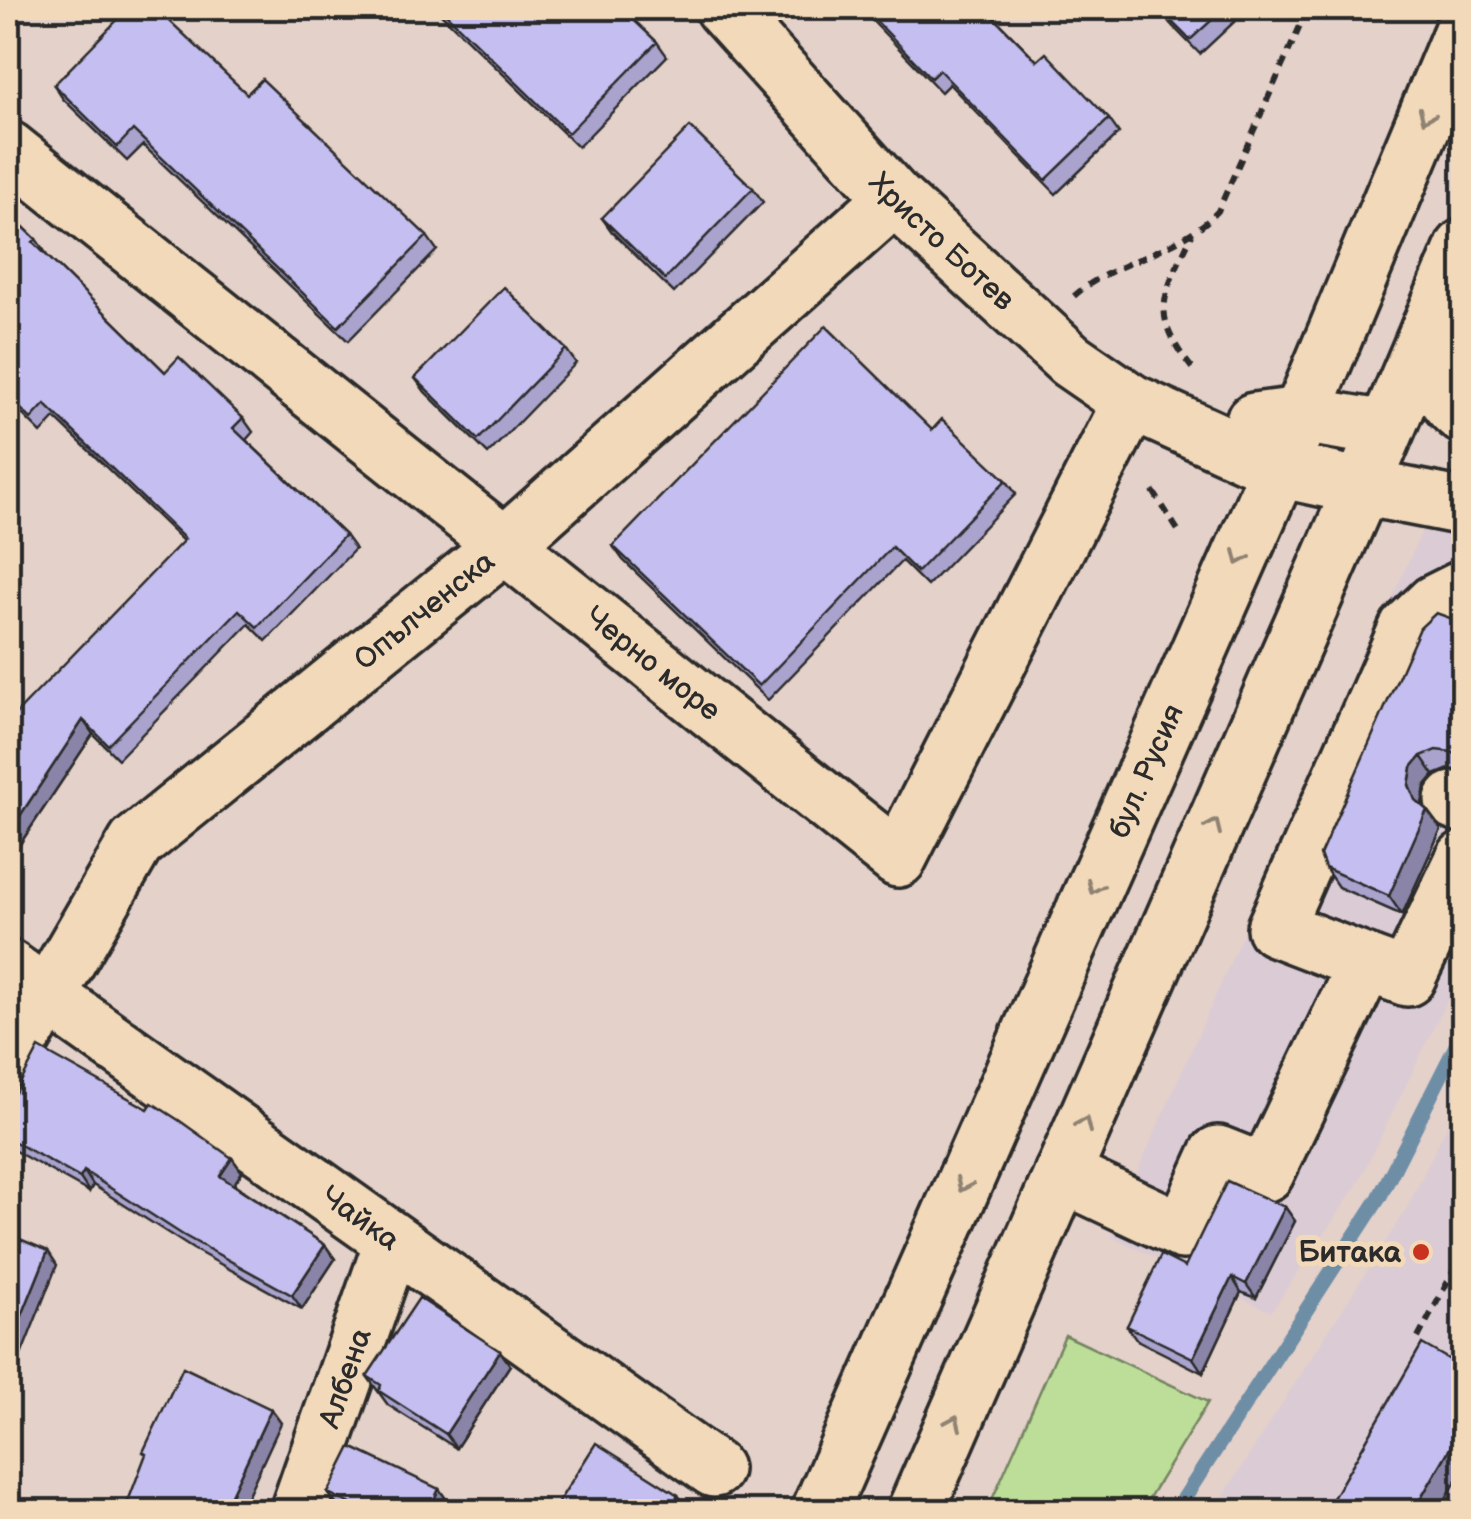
<svg xmlns="http://www.w3.org/2000/svg" width="1471" height="1519" font-family="'Balsamiq Sans',sans-serif">
<rect width="100%" height="100%" fill="#e4d1ca"/>
<filter id="ink" filterUnits="userSpaceOnUse"><feTurbulence type="fractalNoise" baseFrequency=".01" numOctaves="2"/><feDisplacementMap in="SourceGraphic" scale="20" xChannelSelector="R" yChannelSelector="G"/><feConvolveMatrix kernelMatrix="1 2 1 2 8 2 1 2 1" color-interpolation-filters="sRGB"/></filter>
<g filter="url(#ink)">
<path fill="#dbcbd5" d="M1423,529L1463,538V968L1357,1185L1271,1312L1112,1237L1124,1202Z
M1463,1093L1464,1503L1458,1511L1213,1512L1406,1210Z"/>
<path fill="#bdde98" stroke="#748462" stroke-width="2.5" d="M1065,1335L1208,1402L1141,1511H987Z"/>
<g fill="none" stroke-linecap="round" stroke-linejoin="round">
<path stroke="#6e8ea6" stroke-width="15" d="M1175,1512L1379,1198L1464,1030"/>
<g stroke="#2b2b2b" stroke-width="62">
<g id="minor">
<path id="s1" d="M723,8L894,198L1070,360L1131,402L1279,469L1362,487"/>
<path id="s2" d="M8,149L898,859L1131,402"/>
<path d="M1254,421L1301,415L1386,429"/>
<path d="M1453,800L1464,805"/>
<path d="M1366,963L1275,928L1407,629L1434,603L1464,588"/>
<path id="s3" d="M8,968L714,1469"/>
<path id="s4" d="M8,1063L136,843L506,544L894,198"/>
<path d="M1062,1174L1183,1231L1218,1154L1266,1173L1366,963L1407,978L1464,859"/>
<path id="s5" d="M298,1512L392,1243"/>
</g>
</g>
<g stroke="#2b2b2b" stroke-width="62">
<g id="major">
<path d="M1429,329C1432,364 1434,394 1464,416"/>
<path d="M1362,487L1464,507"/>
<path id="s6" d="M819,1512L1279,469L1464,26"/>
<path d="M915,1512L1362,487L1464,247"/>
</g>
</g>
<path stroke="#2b2b2b" stroke-width="6" stroke-dasharray="10 8" stroke-linecap="butt" d="M1074,296C1116,259 1179,253 1218,211L1308,8
M1192,368C1146,311 1166,293 1192,234
M1153,491L1181,535
M1418,1338L1464,1251"/>
<use href="#minor" stroke="#f2d9ba" stroke-width="55"/>
<use href="#major" stroke="#f2d9ba" stroke-width="55"/>
</g>
<path fill="#a9a3ce" stroke="#2b2b2b" stroke-width="2.5" d="M8,8H24L8,24Z
M435,8H621L657,42L667,56L578,147Z
M860,8H985L1037,61L1109,119L1119,133L1056,194L949,84L941,92Z
M1155,8H1249L1200,54Z
M54,85L247,94L427,236L437,250L348,341L143,145L127,161L63,99Z
M753,188L763,202L674,293L612,232L602,218Z
M8,212L36,239L46,253L45,254L165,372L243,418L253,432L246,440L345,535L355,549L266,641L249,624L118,759L93,734L8,862L183,541L55,418L41,433L8,400Z
M566,349L576,363L488,454L425,392L415,378Z
M932,430L1006,480L1016,494L927,586L902,561L768,700L623,560L613,546Z
M1464,623V771L1449,769L1434,775L1425,786L1422,804L1441,829L1402,915L1338,887L1325,868Z
M8,1106L232,1158L242,1172L234,1184L325,1245L335,1259L302,1309L193,1249L93,1185L89,1192L8,1147Z
M1285,1207L1295,1221L1256,1298L1241,1292L1203,1373L1137,1340L1127,1326L1185,1267Z
M500,1351L510,1365L456,1448L388,1405L367,1376Z
M439,1489L449,1503L444,1512H348L338,1507L328,1493Z"/>
<path fill="#8a85a8" stroke="#2b2b2b" stroke-width="2.5" d="M83,720L93,734L8,862V834Z
M1421,756L1434,775L1425,786L1422,804L1426,813L1427,810L1441,829L1402,915L1389,896L1415,800L1409,785L1412,767Z
M232,1158L242,1172L230,1190L220,1176Z
M84,1171L93,1185L89,1192L80,1178Z
M1285,1207L1295,1221L1256,1298L1246,1284Z
M325,1245L335,1259L302,1309L292,1295Z
M48,1251L57,1265L8,1388V1350Z
M1232,1277L1241,1292L1203,1373L1193,1358Z
M500,1351L510,1365L456,1448L446,1434Z
M271,1409L281,1423L240,1512H223Z
M1464,1424V1468L1438,1512H1413Z
M439,1489L449,1503L444,1512H428Z
M678,1495L688,1509L687,1512H668Z"/>
<path fill="#c5bef0" stroke="#2b2b2b" stroke-width="2.5" d="M129,8H156L247,94L262,79L427,236L338,327L133,130L117,147L54,85Z
M440,8H621L657,42L568,133Z
M864,8H985L1037,61L1046,53L1109,119L1046,180L939,70L931,78Z
M1158,8H1225L1190,40Z
M690,127L753,188L665,279L602,218Z
M8,212L36,239L33,242L165,372L179,357L243,418L233,428L345,535L257,627L239,610L108,745L83,720L8,834V722L185,539L45,404L31,419L8,396Z
M504,287L566,349L478,440L415,378Z
M826,326L932,430L942,419L1006,480L917,572L892,547L759,686L613,546Z
M1436,613L1464,623V760L1452,752L1436,750L1421,756L1412,767L1409,785L1415,800L1427,810L1389,896L1325,868L1320,855L1420,628Z
M39,1048L148,1109L152,1103L180,1121L232,1158L220,1176L325,1245L292,1295L183,1235L84,1171L80,1178L8,1138V1106Z
M1227,1181L1285,1207L1246,1284L1232,1277L1193,1358L1127,1326L1161,1255L1185,1267Z
M8,1234L48,1251L8,1350Z
M419,1298L500,1351L446,1434L379,1391L381,1385L367,1376Z
M1422,1344L1464,1368V1424L1413,1512H1325Z
M183,1367L271,1409L223,1512H124L146,1454L143,1452Z
M596,1443L678,1495L668,1512H552Z
M351,1447L439,1489L428,1512H354L357,1507L328,1493Z"/>
<defs><path id="oneway-chevron" d="M-2-3.5L2.5 0L-2 3.5" fill="none" stroke-width="1.6" stroke-linecap="round" stroke-linejoin="round" transform="scale(2.5)"/></defs>
<g stroke="#8e8272">
<use href="#oneway-chevron" transform="translate(1426 116) rotate(113)"/>
<use href="#oneway-chevron" transform="translate(1240 558) rotate(114)"/>
<use href="#oneway-chevron" transform="translate(1214 826) rotate(-66)"/>
<use href="#oneway-chevron" transform="translate(1094 887) rotate(114)"/>
<use href="#oneway-chevron" transform="translate(1084 1124) rotate(-66)"/>
<use href="#oneway-chevron" transform="translate(963 1185) rotate(114)"/>
<use href="#oneway-chevron" transform="translate(954 1422) rotate(-66)"/>
</g>
</g>
<circle fill="#c8321e" stroke="#f2d9ba" stroke-width="4" cx="1421" cy="1252" r="10"/>
<g text-anchor="middle" stroke-width="10" stroke-linejoin="round" paint-order="stroke">
<g font-size="30" fill="#2b2b2b" stroke="#f2d9ba">
<text dy="10" stroke="none"><textPath href="#s1" startOffset="320">Христо Ботев</textPath></text>
<text dy="10" stroke="none"><textPath href="#s4" startOffset="625">Опълченска</textPath></text>
<text dy="10" stroke="none"><textPath href="#s2" startOffset="825">Черно море</textPath></text>
<text dy="10" stroke="none"><textPath href="#s6" startOffset="810">бул. Русия</textPath></text>
<text dy="10" stroke="none"><textPath href="#s3" startOffset="432">Чайка</textPath></text>
<text dy="10" stroke="none"><textPath href="#s5" startOffset="142">Албена</textPath></text>
</g>
<g font-size="30" font-weight="bold" fill="#2b2b2b" stroke="#f2d9ba" text-anchor="end">
<text x="1401" y="1262">Битака</text>
</g>
</g>
<rect width="1471" height="1519" fill="none" stroke="#f2d9ba" stroke-width="40"/>
<rect x="20" y="20" width="1431" height="1479" fill="none" stroke="#2b2b2b" stroke-width="4" filter="url(#ink)"/>
</svg>
